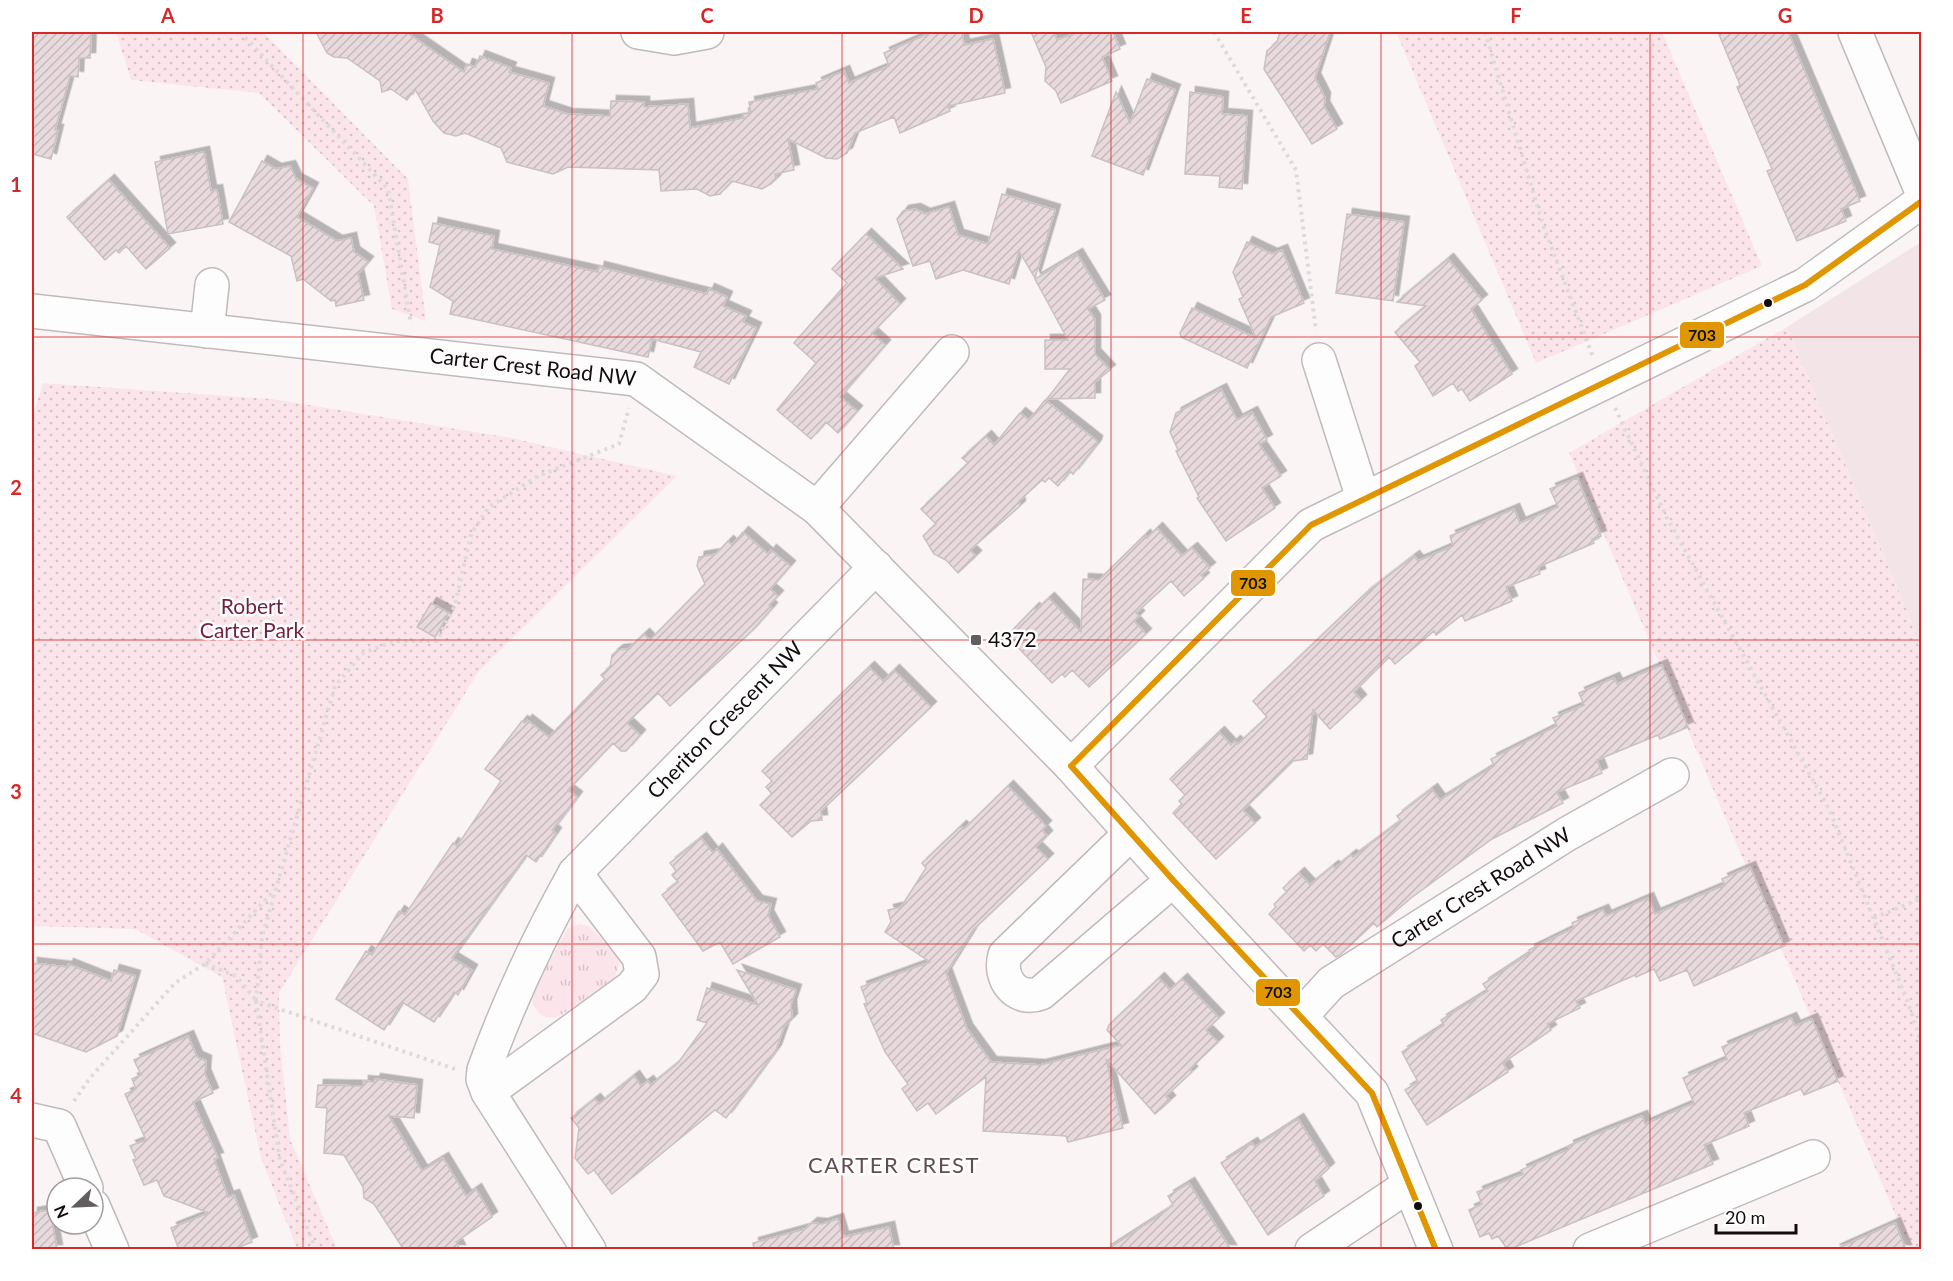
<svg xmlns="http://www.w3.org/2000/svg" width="1953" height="1281" font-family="Lato,sans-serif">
<defs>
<pattern id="grass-tufts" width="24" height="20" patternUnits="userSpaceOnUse" patternTransform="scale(1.5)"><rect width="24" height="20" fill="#fbe5eb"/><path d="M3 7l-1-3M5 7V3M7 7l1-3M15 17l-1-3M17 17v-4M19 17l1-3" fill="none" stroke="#d6c3c8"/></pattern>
<pattern id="park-dots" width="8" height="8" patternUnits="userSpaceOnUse" patternTransform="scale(1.5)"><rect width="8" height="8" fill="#fbe5eb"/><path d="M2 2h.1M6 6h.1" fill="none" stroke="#d6c3c8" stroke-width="1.8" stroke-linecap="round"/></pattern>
<pattern id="building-hatch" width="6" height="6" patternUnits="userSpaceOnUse" patternTransform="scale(1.5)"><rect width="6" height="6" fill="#e8d9dd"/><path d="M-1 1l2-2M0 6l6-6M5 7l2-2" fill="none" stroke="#c6b9bc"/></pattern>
<filter id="shadow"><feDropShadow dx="5.5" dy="-5.5" stdDeviation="0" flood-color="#0004"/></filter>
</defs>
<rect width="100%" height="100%" fill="#faf4f5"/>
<path fill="#f2e4e7" d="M1921,242V644L1787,327Z"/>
<path fill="url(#grass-tufts)" d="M579,924L589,926L617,954L620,961L615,977L563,1014C545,1023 534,1014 531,996L567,929Z"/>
<path fill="url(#park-dots)" d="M116,32H263L408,179L426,321L392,309L374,206L259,93L131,80Z
M1396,32H1662L1762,266L1536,363Z
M1787,327L1921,644V1249H1910L1569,453Z
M43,383L272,399L511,438L677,476L479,671L279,993L280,1043L290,1139L337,1249H297L261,1158L222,977L135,929L32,926V419Z"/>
<path fill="url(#building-hatch)" stroke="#c9c1c4" stroke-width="1.5" filter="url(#shadow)" d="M32,32H91L90,58H79L78,77L70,76L55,130H58L51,159L32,154Z
M316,32H406L464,72L467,64L475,67L480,56L511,68L509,72L549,83L543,106L567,114L610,116L611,101L644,102V107L688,104L690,128L744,118L743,114L751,113L749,102L818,89L816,83L844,71L849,83L889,66L884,53L932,32H962L964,45L993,39L1005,93L948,106L950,111L900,133L894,117L855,133L847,153L837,159L826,158L788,139L794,170L775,174L776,179L771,184L762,189L732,181L720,194L710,196L697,189L661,191L659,170L568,167L553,174L507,162L501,148L465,133L456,136L444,133L433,121L415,89L407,100L391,89L382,92L380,81L347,58L334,57L327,53Z
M1031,32H1054L1057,40L1079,32H1113L1120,49L1102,57L1112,81L1061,103L1056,91L1045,81L1046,67Z
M1280,32H1330L1315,78L1325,98L1324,106L1337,129L1312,144L1264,69L1267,51L1277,42Z
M1718,32H1788L1860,201L1841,209L1846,221L1797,241L1767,171L1772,169L1737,87L1740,85Z
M1147,79L1175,90L1143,175L1092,156L1116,92L1130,123Z
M1190,92L1223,97L1222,114L1247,116L1242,189L1219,187L1220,176L1185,174Z
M204,152L211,191L217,190L223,224L168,234L155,162Z
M262,161L276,169L290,166L296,179L313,188L297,217L337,241L351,238L354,252L368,262L358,274L364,300L336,306L335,300L331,301L303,279L297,281L291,256L229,222Z
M109,180L170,248L146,269L126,246L119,253L116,250L105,260L67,217Z
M1002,194L1055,210L1035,278L1019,251L1009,284L963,270L936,279L930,261L913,266L897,219L903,211L915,209L925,214L949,207L958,235L988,244Z
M1347,214L1404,222L1393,301L1336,293Z
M433,223L494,236L492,249L598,272L599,267L707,294L709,289L727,297L723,306L746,316L743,322L756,328L729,384L694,367L701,352L652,339L648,357L450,314L453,301L430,287L440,245L429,242Z
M866,234L903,269L875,278L900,304L872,333L885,345L840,397L857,411L838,433L826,422L811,439L777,410L816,363L794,343L847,283L832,269Z
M1247,242L1272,254L1282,250L1304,303L1271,317L1247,368L1181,337L1180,333L1192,308L1256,338L1239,299L1243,297L1233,272Z
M1077,254L1105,300L1088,309L1095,320V354L1110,370L1095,382V398L1047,399L1070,369H1045V340H1068L1035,279Z
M1448,259L1482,300L1471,309L1512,374L1470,401L1462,389L1458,391L1453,383L1433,396L1415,366L1420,362L1395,332L1426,306L1397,302Z
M1221,389L1237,420L1252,412L1267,440L1259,444L1281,476L1262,488L1275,508L1226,541L1197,498L1199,497L1176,451L1178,450L1170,432L1176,413Z
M1045,400L1097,441L1096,445L1073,474L1070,471L1058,486L1049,478L1045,482L1042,480L1019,501L1020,506L970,550L976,556L958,573L946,560L934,554L923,536L936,524L921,509L968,463L962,458L986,436L994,445L1020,413L1029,420Z
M1577,478L1601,536L1592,539L1594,543L1538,567L1540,574L1506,587L1512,601L1465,621L1462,615L1436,635L1434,631L1395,664L1389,657L1354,692L1361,700L1330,729L1313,710L1307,759L1293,761L1243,810L1255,823L1216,859L1173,813L1182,804L1179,801L1185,795L1170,779L1219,732L1231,745L1235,741L1238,744L1267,717L1253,701L1365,594L1414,556L1418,561L1453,546L1450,536L1514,509L1520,523L1558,507L1550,489Z
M1157,528L1182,556L1192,548L1210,568L1201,575L1204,578L1184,596L1171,581L1136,613L1139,616L1134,621L1146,634L1089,687L1072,670L1065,677L1062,674L1052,683L1007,636L1034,608L1036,610L1049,598L1081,632L1083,579L1099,580L1145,535L1147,538Z
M743,532L768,554L771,550L790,566L770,589L778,596L769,605L772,608L752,631L670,706L658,693L627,723L640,735L626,751H621L613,743L568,790L577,797L552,830L556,833L536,862L526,855L452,958L472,970L458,995L454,992L434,1022L402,1002L384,1030L336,999L366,951L372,955L399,911L405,915L453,843L457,846L501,781L485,769L522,721L525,723L527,720L549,737L605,679L601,675L610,667L612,655L618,650L628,649L644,634L650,640L705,584L697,566L699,557L716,554L728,541L732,545Z
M431,603L449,613L435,637L417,627Z
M1662,665L1688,727L1660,739L1658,735L1597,760L1602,773L1557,792L1563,803L1492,839L1411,898L1377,927L1374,923L1340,955L1336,957L1323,944L1316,951L1310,945L1304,951L1269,914L1276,907L1274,904L1287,892L1283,888L1299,873L1310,885L1333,866L1335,868L1351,855L1353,857L1401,821L1397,816L1432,789L1440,800L1494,766L1491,759L1557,726L1553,718L1584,705L1579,693L1614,678L1617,684Z
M869,667L883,681L894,670L931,707L821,811L822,820L811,821L792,837L760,805L772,794L766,787L772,781L762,771Z
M1008,786L1046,826L1042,830L1047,836L1036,847L1048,859L973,930L946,973L967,1029L991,1062L1040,1065L1121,1045L1107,1030L1109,1025L1159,978L1170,990L1182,979L1219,1018L1206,1030L1218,1042L1190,1069L1192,1072L1166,1096L1170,1101L1155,1114L1106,1059L1123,1128L1068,1142L1066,1136L983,1131L986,1077L936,1114L928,1103L917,1111L902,1089L908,1084L885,1052L864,1004L867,1003L861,987L930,962L885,932L891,922L888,910L901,907L926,868L922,863L961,826L964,829Z
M701,838L713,853L717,849L757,901L771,904L768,915L780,937L733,964L720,942L703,951L662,895L678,882L672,875L676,871L670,863Z
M1750,867L1784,946L1694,986L1687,970L1660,981L1654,969L1636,977L1635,975L1576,1001L1580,1008L1547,1024L1551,1030L1503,1063L1508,1072L1427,1125L1405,1090L1418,1082L1402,1052L1444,1025L1441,1020L1488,991L1483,984L1530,953L1529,950L1574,928L1572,923L1603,910L1606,916L1648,898L1655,914L1725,885L1722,879Z
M32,963L67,967L68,964L111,981L114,970L135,976L117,1036L86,1052L32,1033Z
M737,970L796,990L791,1005L792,1019L784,1027L776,1050L726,1118L715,1110L612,1194L594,1170L588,1174L575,1158L579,1128L571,1118L595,1099L599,1104L634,1076L641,1086L648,1081L651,1085L678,1063L707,1023L697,1020L707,988L758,1005Z
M1791,1018L1795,1026L1812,1019L1838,1081L1804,1095L1801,1089L1744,1113L1749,1126L1704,1145L1713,1164L1508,1250L1498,1236L1492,1239L1489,1233L1480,1237L1469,1210L1482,1204L1477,1192L1523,1174L1521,1170L1569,1149L1568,1146L1599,1133L1642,1116L1645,1124L1694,1103L1683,1078L1727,1059L1722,1047Z
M188,1036L197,1057L206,1061L205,1074L213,1093L193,1102L218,1158L214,1159L228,1197L234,1195L252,1242L232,1250H179L171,1228L209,1213L164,1196L157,1180L144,1185L133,1160L136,1159L130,1146L146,1140L125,1094L136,1089L132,1079L141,1075L134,1060Z
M375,1079L417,1085L414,1118L389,1116L422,1171L443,1158L466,1196L476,1189L492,1217L456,1242L460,1250H404L374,1204L364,1198L363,1187L344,1155L324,1153L327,1108L316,1107L318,1085L363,1086V1081L374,1082Z
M1298,1119L1329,1168L1315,1181L1324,1196L1268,1235L1221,1163L1252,1143L1255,1147Z
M1189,1183L1231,1250H1106L1162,1214L1173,1205L1168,1196Z
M50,1210L57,1250H32V1213Z
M838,1219L843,1237L889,1227L894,1250H754L753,1243L805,1229L812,1223L822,1224Z
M1895,1223L1906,1250H1834Z"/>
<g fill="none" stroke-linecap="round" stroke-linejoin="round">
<g stroke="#c1babc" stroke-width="36">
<g id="minor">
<path d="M638,32L674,38L707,32"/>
<path d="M1855,32L1922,192"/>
<path id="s1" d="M32,311L636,379L817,508L1071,766L1173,880L1372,1093L1436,1250"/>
<path d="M207,331L212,285"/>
<path d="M1319,360L1363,498"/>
<path d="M817,508L952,352"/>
<path d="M1071,766L1311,525L1805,285L1922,201"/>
<path d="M1131,833L1005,955C998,978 1016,1003 1041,993L1173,880"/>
<path id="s2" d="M1301,1016L1331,983L1567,834L1672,775"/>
<path d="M488,1092L632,987L642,974L639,957L575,873"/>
<path d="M32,1120L59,1126L86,1188"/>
<path d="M93,1206L112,1250"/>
<path id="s3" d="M589,1250L488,1092L483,1079L484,1070C509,1001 539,937 575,873L876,567"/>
<path d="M1312,1250L1409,1185"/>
<path d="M1590,1250L1813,1157"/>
</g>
</g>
<path stroke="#dddadc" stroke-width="4" stroke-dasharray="3 4.5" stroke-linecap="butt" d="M240,32L388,189L411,324
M1214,32L1296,170L1316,331
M1485,32L1543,225L1593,357
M1615,408L1667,518L1829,809L1907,1000L1922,1044
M1874,918L1922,898
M205,964L236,976L256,1000
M256,1001L262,937L335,686L363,653L395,641H437L455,605L471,534L489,507L538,476L619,444L629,408
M74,1101L90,1078L175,983L205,964L275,890
M316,1250L280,1160L256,1001L455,1069"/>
<use href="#minor" stroke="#fefdfe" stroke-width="33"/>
<g stroke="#fff" stroke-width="10">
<path id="bus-1" d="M1071,766L1311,525L1805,285L1922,201
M1071,766L1173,880L1372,1093L1436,1250"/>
</g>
<use href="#bus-1" stroke="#e09601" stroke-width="6"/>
</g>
<path fill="none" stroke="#d62828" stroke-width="1.5" stroke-opacity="0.55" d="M303,32V1250M572,32V1250M842,32V1250M1111,32V1250M1381,32V1250M1650,32V1250M32,337H1922M32,640H1922M32,944H1922"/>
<g fill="#140b0e" stroke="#fff" stroke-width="2">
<circle cx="1768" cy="303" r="5"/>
<circle cx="1418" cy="1206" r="5"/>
</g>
<rect fill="#645d5f" stroke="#fff" stroke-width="2" x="970" y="634" width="12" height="12" rx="3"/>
<g text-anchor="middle" stroke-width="5" stroke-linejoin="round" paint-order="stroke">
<g font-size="21" fill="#140b0e" stroke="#fff">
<text dy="7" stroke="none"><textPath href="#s1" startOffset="504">Carter Crest Road NW</textPath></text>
<text dy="7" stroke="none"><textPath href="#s3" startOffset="642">Cheriton Crescent NW</textPath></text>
<text dy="7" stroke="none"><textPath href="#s2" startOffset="222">Carter Crest Road NW</textPath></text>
</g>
<g font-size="21" fill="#721f41" stroke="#fff">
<text x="252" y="614">Robert<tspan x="252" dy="24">Carter Park</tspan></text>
</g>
<g font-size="21" fill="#140b0e" stroke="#fff" text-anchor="start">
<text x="988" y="647">4372</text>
</g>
<g font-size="22" letter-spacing="1.5" fill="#634d53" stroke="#fff">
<text x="894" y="1173">CARTER CREST</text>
</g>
</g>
<g stroke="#fff" stroke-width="2">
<rect x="1679" y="321" width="46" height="28" rx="6" fill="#e09601"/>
<rect x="1230" y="569" width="46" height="28" rx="6" fill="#e09601"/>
<rect x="1255" y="978" width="46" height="29" rx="6" fill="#e09601"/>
</g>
<g font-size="16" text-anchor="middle" font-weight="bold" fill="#111">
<text x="1702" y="341">703</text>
<text x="1253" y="589">703</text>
<text x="1278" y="998">703</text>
</g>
<rect width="1953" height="1281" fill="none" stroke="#ffffff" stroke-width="66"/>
<g transform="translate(75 1206) rotate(247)"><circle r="28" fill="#ffffff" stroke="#a19d9f" stroke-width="1.5"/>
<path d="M0-4.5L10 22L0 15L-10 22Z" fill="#645d5f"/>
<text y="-9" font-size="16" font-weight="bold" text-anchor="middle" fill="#140b0e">N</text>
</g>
<path d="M1716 1224v9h80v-9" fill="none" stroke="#140b0e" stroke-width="3"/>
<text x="1725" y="1224" font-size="18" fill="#140b0e" stroke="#ffffff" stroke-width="4.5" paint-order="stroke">20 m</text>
<rect x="33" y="33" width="1887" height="1215" fill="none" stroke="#d62828" stroke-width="2"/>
<g font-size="20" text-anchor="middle" font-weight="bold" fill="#d62828">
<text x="168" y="23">A</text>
<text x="437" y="23">B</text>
<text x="707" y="23">C</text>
<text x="976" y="23">D</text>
<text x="1246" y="23">E</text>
<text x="1516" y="23">F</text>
<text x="1785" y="23">G</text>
<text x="16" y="192">1</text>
<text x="16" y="495">2</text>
<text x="16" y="799">3</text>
<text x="16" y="1103">4</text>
</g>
</svg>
